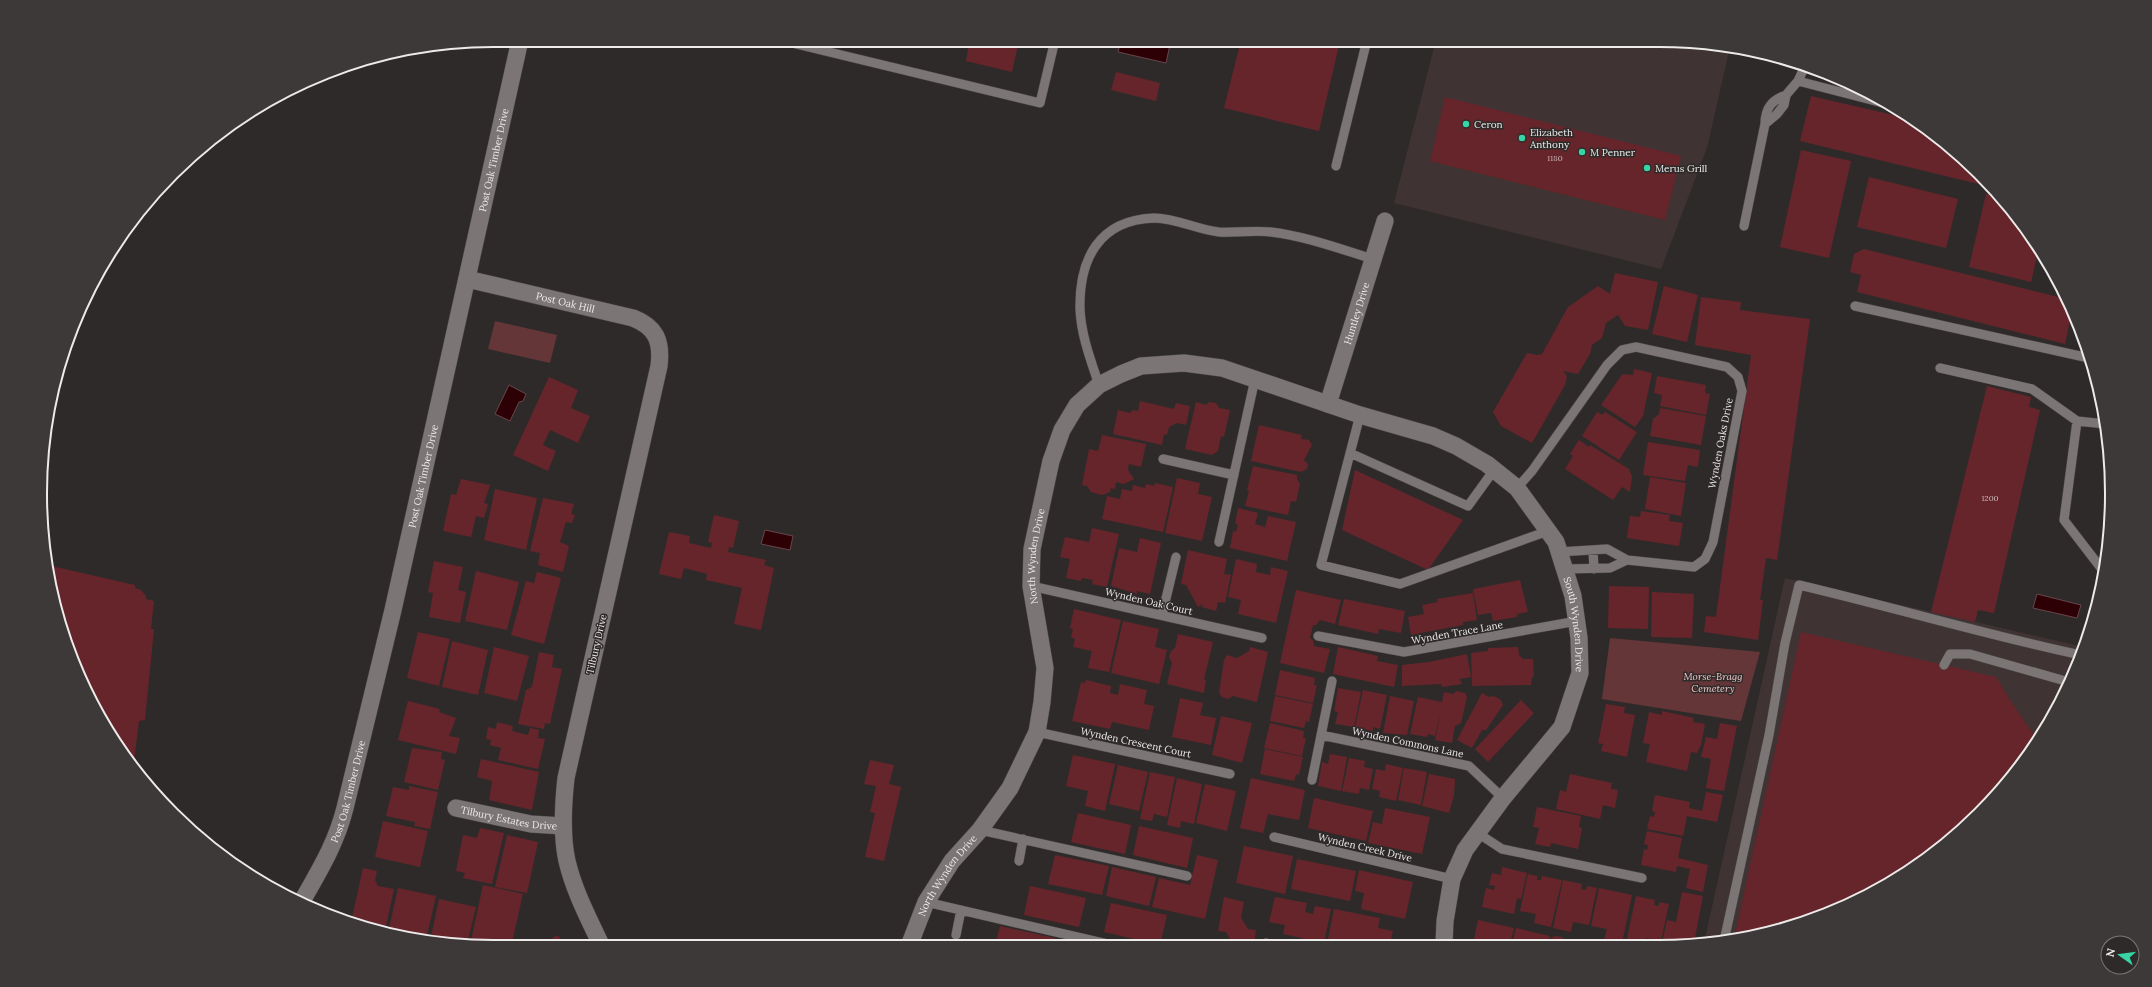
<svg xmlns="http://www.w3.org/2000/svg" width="2152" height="987" font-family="Lora,serif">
<rect width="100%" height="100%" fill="#2f2a2a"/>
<path fill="#3f3333" d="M1436,40H1659L1730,47L1707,148L1661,269L1394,203Z
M1785,578L2084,647L2078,667L2018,769L1935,853L1832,912L1718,943H1704Z"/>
<path fill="#643638" d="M495,321L557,335L550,363L488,349Z
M1610,638L1760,652L1741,721L1602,699Z"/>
<path fill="#2d0006" stroke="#67464a" d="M1121,40H1171L1166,63L1118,52Z
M509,385L526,394L523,401L519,402L510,421L495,414Z
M765,530L793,536L790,550L761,544Z
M2037,594L2081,605L2077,618L2033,608Z"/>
<path fill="#66252a" d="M970,40H1019L1012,72L966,61Z
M1241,40L1340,41L1319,131L1224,108Z
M1116,72L1160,83L1156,101L1111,90Z
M1811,96L1915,120L1979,173L1991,187L1800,141Z
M1445,97L1681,156L1665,220L1430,161Z
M1801,150L1851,161L1829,258L1780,247Z
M1869,177L1958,199L1946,248L1857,227Z
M1986,194L1999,197L2039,248L2031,282L1969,267Z
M1864,249L2066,299L2072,310L2065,344L1857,292L1861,275L1850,272L1854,254Z
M1615,273L1658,282L1648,330L1625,326L1618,315L1606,323L1602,338L1592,345L1590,354L1578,374L1563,371L1567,376L1565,385L1532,443L1501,426L1493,412L1527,353L1537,355L1542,354L1568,307L1598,286L1610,294Z
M1664,286L1698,295L1687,342L1652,334Z
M1701,297L1741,302L1740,310L1810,319L1777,560L1766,558L1760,600H1763L1758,640L1704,632L1706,616L1716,617L1751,355L1695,345Z
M1634,369L1652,373L1643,416L1635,427L1601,405L1621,376L1623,374L1633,375Z
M1657,376L1706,385L1705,393L1710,394L1706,415L1660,406L1662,395L1654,393Z
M549,377L578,390L571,408L590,416L578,443L550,430L543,445L556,451L548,471L513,455Z
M1987,386L2031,397L2029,407L2040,410L1994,613L1978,610L1975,622L1931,612Z
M1140,401L1174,409L1176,403L1190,406L1186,425L1177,423L1169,427L1167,435L1164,434L1162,445L1113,434L1118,410L1130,413L1133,410L1138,411Z
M1196,402L1206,405L1209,402L1216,403L1219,408L1230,410L1224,437L1221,436L1218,451L1212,455L1185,449Z
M1660,408L1706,416L1701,445L1650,436L1653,419L1659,414Z
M1597,412L1603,415L1605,412L1637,432L1619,460L1582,436Z
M1259,425L1302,435L1301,439L1309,440L1312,445L1304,460L1308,464L1307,469L1301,472L1251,461Z
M1102,435L1146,444L1141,467L1129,464L1128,470L1134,479L1124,484L1116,482L1115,489L1111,488L1110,492L1102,495L1091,492L1087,486L1082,485L1089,449L1098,451Z
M1579,440L1589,447L1590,445L1629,469L1632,477L1630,492L1622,487L1613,500L1565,469L1573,456L1570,454Z
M1648,442L1700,450L1698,467L1688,465L1685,481L1643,475Z
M1253,466L1297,475V479L1300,484L1296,502L1291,501L1288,515L1245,506L1249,491L1247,490Z
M1355,470L1463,520L1428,570L1342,530Z
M1650,477L1686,483L1681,516L1645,509Z
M1177,478L1200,483L1198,494L1212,497L1202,541L1165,533Z
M461,479L490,485L484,503L488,504L484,518L476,516L471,537L443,531L451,494L456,495Z
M1155,483L1173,487L1163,532L1102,519L1107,496L1120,499L1122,489L1132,491L1133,485L1145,488L1146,484L1154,486Z
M495,489L537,498L526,550L484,540Z
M543,498L574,504L571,514L575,515L572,523L566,522L560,542L569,546L563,572L538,565L540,553L530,551Z
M1238,508L1258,513L1255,524L1265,527L1268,516L1296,522L1287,561L1230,548L1233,531L1236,532L1238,524H1235Z
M1641,511L1670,515L1669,521L1683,523L1679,546L1627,538L1630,516L1640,517Z
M714,515L739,521L733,548L729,547L728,552L766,560L764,565L774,568L761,630L734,624L742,588L706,580L707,574L684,568L681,579L659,574L669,532L690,536L689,543L711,548L712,543L708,542Z
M1092,528L1119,534L1107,587L1092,584L1093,580L1082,578L1081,581L1066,578L1070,559L1060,557L1065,537L1089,542Z
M1140,538L1161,543L1150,594L1137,591V594L1111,586L1119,548L1137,552Z
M1188,550L1227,559L1224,574L1231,575L1225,603L1218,602L1216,611L1202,607L1203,604L1198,607L1186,585L1181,584Z
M1236,559L1257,564L1256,572L1270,575L1271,567L1288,571L1276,623L1238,614L1241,600L1228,597Z
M434,561L463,567L458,590L466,592L460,623L429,617L433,593L428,592Z
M47,565L135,585V588L141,590L146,596V599L154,601L151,629H154L145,720L139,721L133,769L101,720L64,639Z
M476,571L519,582L507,630L465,621Z
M537,572L561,578L544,644L511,635L526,581L534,583Z
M1520,580L1528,612L1517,614V617L1493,621L1491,613L1478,615L1473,589Z
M1609,586L1649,587L1648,629L1608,628Z
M1296,590L1341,600L1335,624L1320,620L1316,625H1313L1310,638L1313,640L1314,646L1330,649L1324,673L1280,663Z
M1652,592L1694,594L1692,638L1651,637Z
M1473,593L1477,620L1463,622V625L1411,635L1408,617L1424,614L1422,605L1438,602L1437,599Z
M1344,599L1405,611L1401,633L1379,629L1378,634L1338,625Z
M1074,609L1121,620L1109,672L1088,668L1092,651L1073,647L1075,639L1071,637L1073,629L1070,628Z
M1123,621L1159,629L1155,647L1167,650L1159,684L1111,673Z
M418,632L450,639L439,686L407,678Z
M1801,632L1996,677L2010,700L2036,738L2018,769L1935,853L1832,912L1734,939Z
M1178,634L1213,642L1204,679L1206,680L1204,693L1167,684L1172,663L1169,657L1171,651L1175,648Z
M452,641L488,650L478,695L442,687Z
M494,647L529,656L517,701L484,693Z
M1250,647L1268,652L1257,702L1233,696L1228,699L1222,697L1219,693L1224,660L1227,655L1237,658L1249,651Z
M1338,647L1378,656L1377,661L1398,665L1394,687L1333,674Z
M1518,647L1519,655L1523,659H1533L1534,677H1532L1531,685L1472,686L1471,653L1488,651V648Z
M539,652L554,655L552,667L562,669L550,724L545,723L544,729L518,724L526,690L532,687Z
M1467,654L1471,677L1460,679L1462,684L1442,687L1441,684L1402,686V665L1429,662Z
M1280,670L1315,678L1314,685H1317L1313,703L1275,695Z
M1086,680L1111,686L1110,693L1118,695L1120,684L1147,690L1144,704L1154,706L1149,730L1112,722L1110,729L1072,721L1081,682L1085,683Z
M1338,688L1361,692L1354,727L1335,724L1338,712L1334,711Z
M1363,690L1387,695L1380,729L1373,727V731L1355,727Z
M1456,691L1465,693L1467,697L1461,723L1455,726L1452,743L1435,740L1441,712L1435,736L1428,734L1427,737L1410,734L1418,697L1442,702L1444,692L1453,694Z
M1482,693L1489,697L1494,696L1501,700L1503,705L1486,730H1482L1472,748L1457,740Z
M1275,696L1313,704L1309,722L1306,721L1304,728L1270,721Z
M1390,696L1414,701L1407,735L1383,733Z
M1180,698L1203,703L1200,715L1216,718L1211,745L1172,737Z
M1521,700L1534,713L1488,762L1475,749Z
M408,701L440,709L439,712L456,718L449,736L460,738L456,754L398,740Z
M1606,704L1625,707L1624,713L1635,715L1627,757L1601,751L1603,744L1598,743Z
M1662,711L1694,718L1693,722L1705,724L1701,745L1697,753L1691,752L1687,771L1646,762L1650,744L1643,743L1649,712L1662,715Z
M1221,716L1252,723L1242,763L1212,755Z
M497,722L513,726L512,731L528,735L530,728L539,730L538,738L545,739L538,769L498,760L501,748L490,745L491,740L486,739L488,727L496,729Z
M1270,723L1304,731L1303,738H1306L1302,756L1264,748Z
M1720,723L1737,726L1724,791L1706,788L1711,759L1701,757L1706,737L1717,739Z
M412,748L442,752L441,759L445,760L438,790L404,782Z
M1265,749L1303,757L1299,775L1296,774L1294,781L1260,774Z
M1330,754L1347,757L1341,791L1318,786L1322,762L1328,764Z
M1073,755L1115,764L1105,811L1085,806L1088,791L1066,786Z
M1349,758L1365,761L1364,767L1373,769L1369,790L1360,788L1359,794L1342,791Z
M481,759L539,772L532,810L489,800L492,781L477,777Z
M870,760L894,765L889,784L901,787L884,861L865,857L875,813L870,812L876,786L864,784Z
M1386,764L1403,768L1396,801L1379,797L1380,791L1372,789L1376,769L1385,771Z
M1118,765L1148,772L1139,811L1109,804Z
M1404,768L1427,772L1421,805L1398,800Z
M1150,772L1175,777L1167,817L1154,814L1152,821L1140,819Z
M1429,774L1455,779L1454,795L1449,813L1422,806Z
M1570,774L1612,783L1611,789L1618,790L1615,808L1603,805L1600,819L1556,809L1560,790L1566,792Z
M1177,778L1202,784L1194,824L1181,821L1180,828L1167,825Z
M1251,778L1305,790L1299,820L1268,814L1263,833L1240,828Z
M1205,784L1236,791L1227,831L1196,823Z
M409,786L438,792L430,829L414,826L415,822L386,816L393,787L409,790Z
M1706,792L1723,795L1717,822L1687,816L1683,836L1647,829L1650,816L1654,817L1655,812L1652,811L1655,795L1690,802L1689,808L1702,811Z
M1314,798L1373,811L1366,841L1308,828Z
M1537,807L1581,816L1579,827L1582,828L1578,849L1551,843L1550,847L1535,844L1539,828L1533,827Z
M1385,808L1430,817L1422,854L1368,843L1373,822L1382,824Z
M1078,813L1131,825L1125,854L1071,842Z
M383,821L428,831L420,867L375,857Z
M1139,826L1193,838L1187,868L1133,855Z
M480,828L504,833L492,884L463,878L465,873L456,871L463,835L477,838Z
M1647,831L1682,838L1678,858L1708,865L1703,892L1686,888L1690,869L1677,866L1676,872L1641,865L1644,849L1647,850L1648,845L1644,844Z
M507,835L538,842L527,893L495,887Z
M1244,846L1293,856L1285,894L1236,883Z
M1055,855L1109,866L1102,895L1048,884Z
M1197,855L1218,860L1205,919L1152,907L1159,878L1190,885Z
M1297,859L1356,871L1350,901L1291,889Z
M1112,867L1156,877L1149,906L1106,896Z
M1502,867L1527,873L1521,899L1517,898L1514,914L1482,907L1486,888L1494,890L1495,886L1489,885L1492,873L1501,875Z
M363,868L377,871L375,880L378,886L394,889L386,926L352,918Z
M1359,870L1413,882L1405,919L1361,909L1364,893L1355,891Z
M1528,874L1537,876V880H1541L1542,876L1562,880L1551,927L1534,923L1536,914L1520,911Z
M1563,880L1582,884L1581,889L1586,890L1587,886L1597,888L1589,925L1573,922L1571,932L1553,928Z
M483,885L523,894L511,947L470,945Z
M1030,886L1086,898L1079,927L1024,915Z
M398,888L436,896L426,940L409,936L408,939L405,938L388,933Z
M1599,888L1632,895L1622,943L1604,940L1607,929L1591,926Z
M1682,892L1703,896L1694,943H1662L1667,920L1676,922Z
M1636,896L1655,900L1654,905L1659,906V902L1669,904L1661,941L1646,938L1645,943H1626Z
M1224,897L1244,902L1241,918L1248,929L1256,930L1254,945H1230V939L1226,932L1218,931Z
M1275,897L1307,903L1305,912L1313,914L1315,906L1331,909L1324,943L1283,934L1285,925L1269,922Z
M439,899L476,907L467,944L430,941Z
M1111,903L1167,915L1160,945L1104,932Z
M1334,909L1380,918L1378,928L1393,931L1390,944H1327Z
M316,911L346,917L345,920L320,913Z
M1478,920L1514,928L1510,944H1473Z
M1000,926L1055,938L1054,945H995Z
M1516,928L1550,936L1548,944H1512Z
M558,935L565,947H537Z
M1555,936L1562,937L1565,941L1574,944H1549L1551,938Z
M1179,939L1202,944V945H1178Z"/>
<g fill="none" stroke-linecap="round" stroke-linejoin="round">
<g stroke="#4a4747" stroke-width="10">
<path id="lane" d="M791,40L796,44L1040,103L1055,40
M1798,81L1887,104
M1786,95C1772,100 1765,108 1765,124L1777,114L1784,105L1786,95L1798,81L1805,66
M1336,166L1367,40
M1744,226L1765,124
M1855,306L2089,358
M1940,368L2032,389L2077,421L2105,424
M1099,385C1091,361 1081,335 1080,309C1079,259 1099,220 1154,218C1176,218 1198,230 1219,232C1236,233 1254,230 1271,232C1305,236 1340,249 1373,259
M1360,415L1321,565L1400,584L1548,531
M2077,421L2064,520L2104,572
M1350,453L1468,506L1494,470
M1163,459L1234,475
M1517,488L1532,471L1607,365L1622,350L1636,347L1727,367L1738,377L1742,391L1713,542L1705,559L1694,567L1627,560L1607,549L1559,552
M1219,542L1255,379
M1593,550L1594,569
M1565,569L1610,568L1627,560
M1031,586L1262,638
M1162,615L1176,557
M1318,636L1404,652L1577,621
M1944,665L1950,654H1970L2069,682
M1037,732L1230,774
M1321,735L1469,766L1503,798
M1312,780L1332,681
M980,830L1187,876
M1476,832L1502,849L1642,878
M1274,837L1452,879
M1019,861L1023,839
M926,902L1112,945
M956,935L961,910
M1724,941L1769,735L1785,643L1799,585C1893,607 1986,635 2081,655
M1266,943L1273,945"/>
</g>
<g stroke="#4a4747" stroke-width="18">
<g id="street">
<path id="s1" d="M467,279L633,318C656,327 662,341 659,366L566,778C563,805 561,834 567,861C574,891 589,919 602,947"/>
<path id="s2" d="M1328,404L1385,221"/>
<path id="s3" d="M456,808L531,824L563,826"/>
<path id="s4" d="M301,903C319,871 336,844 345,808L393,610L520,40"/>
<path id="s5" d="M909,946L926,902L952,861L980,830L1010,788L1037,732L1042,702L1045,668L1031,586L1032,549L1051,461L1062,430L1077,405L1099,385L1121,374L1141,366L1184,363L1222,368L1360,415L1433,436L1456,446L1487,464L1517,488L1556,542L1573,596L1579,638L1580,673L1562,727L1503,798L1465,850L1452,879L1445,921L1444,944"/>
</g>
</g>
<use href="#lane" stroke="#7b7575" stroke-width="9"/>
<use href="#street" stroke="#7b7575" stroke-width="17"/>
</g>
<g fill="#38d4a6" stroke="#2f2a2a" stroke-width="1.5">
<circle cx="1466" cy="124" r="4"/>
<circle cx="1522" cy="138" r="4"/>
<circle cx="1582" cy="152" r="4"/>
<circle cx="1647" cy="168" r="4"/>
</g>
<g text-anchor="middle" stroke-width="3" stroke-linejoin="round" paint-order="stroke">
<g font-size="8" fill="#cbb9ba">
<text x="1555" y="161">1180</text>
<text x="1990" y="501">1200</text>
</g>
<g font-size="10" fill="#edeaea" stroke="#2f2a2a" text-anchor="start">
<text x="1474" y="128">Ceron</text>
<text x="1530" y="136">Elizabeth<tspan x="1530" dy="12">Anthony</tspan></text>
<text x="1590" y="156">M Penner</text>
<text x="1655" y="172">Merus Grill</text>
</g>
<g font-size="10" fill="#edeaea" stroke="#2f2a2a">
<text dy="4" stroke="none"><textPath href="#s4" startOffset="770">Post Oak Timber Drive</textPath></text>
<text dy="4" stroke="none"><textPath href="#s1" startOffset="101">Post Oak Hill</textPath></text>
<text dy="4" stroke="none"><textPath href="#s2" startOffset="95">Huntley Drive</textPath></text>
<text transform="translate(1720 443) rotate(-79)" y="4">Wynden Oaks Drive</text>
<text dy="4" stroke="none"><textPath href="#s4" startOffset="446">Post Oak Timber Drive</textPath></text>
<text dy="4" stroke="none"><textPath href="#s5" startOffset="429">North Wynden Drive</textPath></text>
<text transform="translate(1149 601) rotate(13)" y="4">Wynden Oak Court</text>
<text dy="4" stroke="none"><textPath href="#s5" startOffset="1218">South Wynden Drive</textPath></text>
<text transform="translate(1457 632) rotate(-10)" y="4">Wynden Trace Lane</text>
<text transform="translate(596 644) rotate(-77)" y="4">Tilbury Drive</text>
<text transform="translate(1136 742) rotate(12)" y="4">Wynden Crescent Court</text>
<text transform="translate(1408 742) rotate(12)" y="4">Wynden Commons Lane</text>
<text dy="4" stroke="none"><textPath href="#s4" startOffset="122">Post Oak Timber Drive</textPath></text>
<text dy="4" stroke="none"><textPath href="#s3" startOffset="54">Tilbury Estates Drive</textPath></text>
<text transform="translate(1365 847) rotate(13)" y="4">Wynden Creek Drive</text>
<text dy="4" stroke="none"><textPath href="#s5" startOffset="81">North Wynden Drive</textPath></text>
</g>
<g font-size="10" font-style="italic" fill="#f1c5c5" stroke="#2f2a2a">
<text x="1713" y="680">Morse-Bragg<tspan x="1713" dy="12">Cemetery</tspan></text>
</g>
</g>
<path d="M0 0H2152V987H0ZM493 47H1659A446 446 0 0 1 2105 493V494A446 446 0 0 1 1659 940H493A446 446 0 0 1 47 494V493A446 446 0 0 1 493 47Z" fill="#3e3939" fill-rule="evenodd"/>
<path fill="none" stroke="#edeaea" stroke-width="2" d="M493 47H1659A446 446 0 0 1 2105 493V494A446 446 0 0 1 1659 940H493A446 446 0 0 1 47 494V493A446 446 0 0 1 493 47Z"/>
<g transform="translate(2120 955) rotate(284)"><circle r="19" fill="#2f2a2a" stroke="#7b7777"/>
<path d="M0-3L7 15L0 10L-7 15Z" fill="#38d4a6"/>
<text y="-6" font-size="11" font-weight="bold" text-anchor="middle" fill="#edeaea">N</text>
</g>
</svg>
